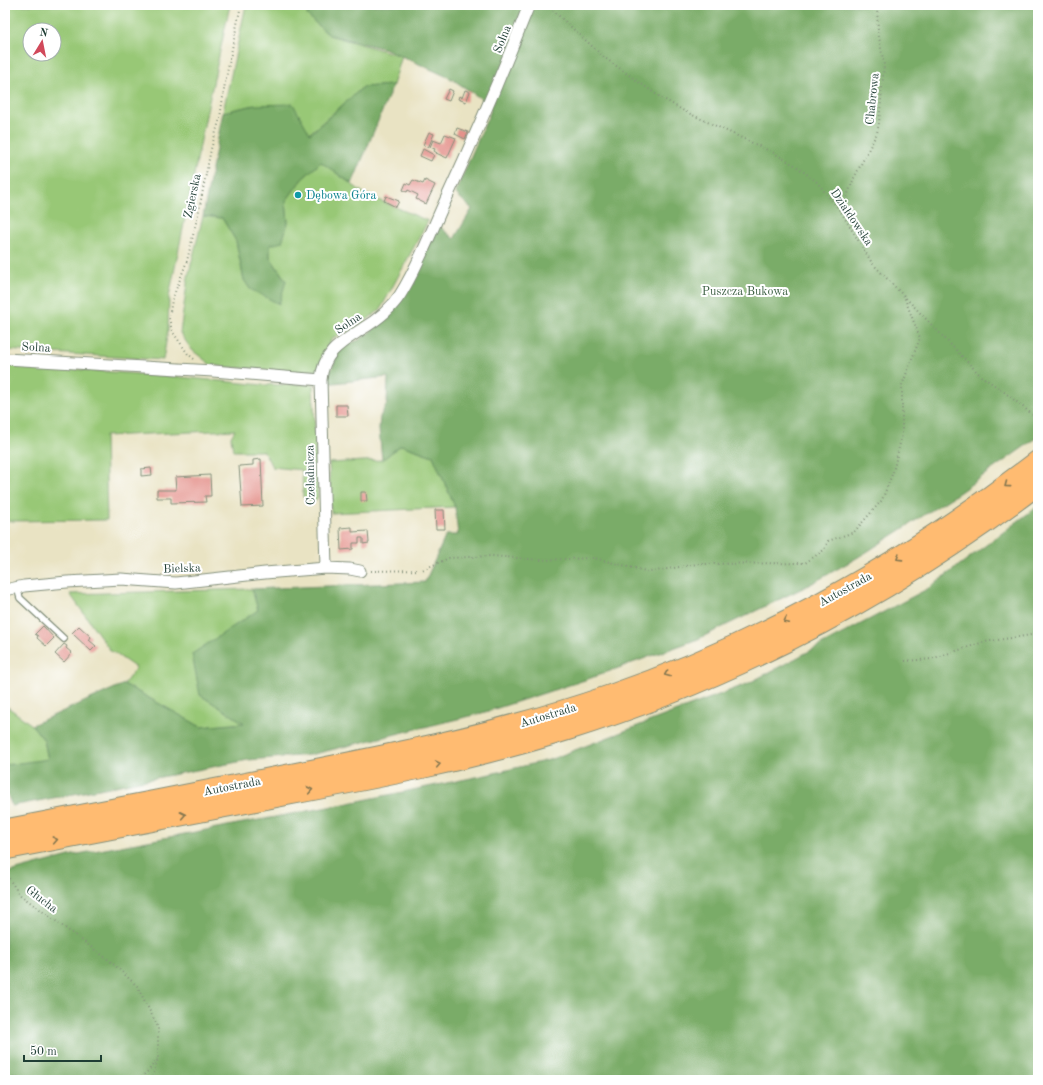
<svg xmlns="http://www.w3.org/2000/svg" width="1043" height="1085" font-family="'Old Standard TT',serif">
<rect width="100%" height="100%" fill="#fff"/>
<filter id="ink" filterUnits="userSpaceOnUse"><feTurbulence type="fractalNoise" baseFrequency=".025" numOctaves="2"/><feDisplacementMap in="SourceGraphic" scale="8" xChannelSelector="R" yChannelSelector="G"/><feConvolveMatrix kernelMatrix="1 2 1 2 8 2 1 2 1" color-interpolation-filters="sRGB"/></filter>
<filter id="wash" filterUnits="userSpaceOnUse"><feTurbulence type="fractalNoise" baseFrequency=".012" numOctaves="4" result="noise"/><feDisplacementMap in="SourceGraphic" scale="16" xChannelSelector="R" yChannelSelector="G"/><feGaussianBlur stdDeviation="0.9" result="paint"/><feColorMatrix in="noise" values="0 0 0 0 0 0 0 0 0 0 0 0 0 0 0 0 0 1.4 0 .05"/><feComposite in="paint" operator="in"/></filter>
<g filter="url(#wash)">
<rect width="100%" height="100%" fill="#e9e3c3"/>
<path fill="#98c876" stroke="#5c8255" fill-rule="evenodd" d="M5,5H230L207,111L169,297L168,330L163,360L6,350L5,353ZM30,30H54V54H30Z
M246,5H310L307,15L329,35L402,56L393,85L363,87L309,134L255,105L223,112Z
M321,162L365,194L428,221L380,310L356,328L332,338L319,370L290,372L227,367L211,365L192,350L180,333L188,277L203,216L222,218L236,241L244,280L286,281L270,257V245L288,223L286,201L302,179Z
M5,364L179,377L263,385L313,384L318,497L312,504L303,497L302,470L272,467L264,451H233L231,437L235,430L105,436L107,520L5,521Z
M401,445L433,456L455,507L331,513L329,463L382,460Z
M252,589L258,610L200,695L245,723L201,727L124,684L136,668L110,650L70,594Z
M5,705L32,725L44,740L48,760L5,765Z"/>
<path fill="#7aac67" stroke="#4c744e" d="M310,5H1038V437L960,492L862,555L809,585L698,639L588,679L482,713L310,755L248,760L12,806L5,788V765L48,759L44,740L32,725L124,684L201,727L244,723L200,695L192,654L258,610L252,589L425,582L446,535H458L455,507L433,456L401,445L382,460L379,429L380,417L387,403L388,377L325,384L341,347L359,340L387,319L438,225L454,239L472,209L455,193L491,110L483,100L452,79L386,49L329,35L307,15Z
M393,85L352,184L321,162L302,179L286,201L288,223L282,242L270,245V257L286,281L279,304L250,289L244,280L236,241L222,218L203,216L223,112L255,105L293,104L310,134L363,87Z
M1038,506V1080H5V873L73,855L339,805L486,775L549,760L747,684L929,588Z"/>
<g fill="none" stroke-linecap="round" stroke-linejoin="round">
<path stroke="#80baf1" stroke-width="3" d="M5,86L6,85"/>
</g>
<g id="blocks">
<path fill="#e4928b" d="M449,89L453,91L449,101L444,99Z
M465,90L470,92L466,102L458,99L459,96L462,98Z
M457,128L468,132L465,139L455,134Z
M429,132L434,134L428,148L423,145Z
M445,134L456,138L447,158L436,153H437L434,151L435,149L430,147L433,140L441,143Z
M423,149L434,155L431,161L420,156Z
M413,180L423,184L425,180L435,185L426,204L416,199L418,195L408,190L407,192L403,190L406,183L410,185Z
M386,196L399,201L396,207L384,201Z
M336,405H347L348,416H336Z
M261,459L263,506L242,507L239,466L253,465V460Z
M151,468L152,475L141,476V469Z
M210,475L211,496H205L206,502L171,503V498H157V490H176L175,477Z
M361,492H366L367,501H361Z
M435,510H444L445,529H436Z
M352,527V532L368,531L369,543L363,544V538H359V543H353V549L341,550L340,528Z
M43,626L54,638L46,646L37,638L38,636L35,634Z
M79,626L91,637L89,640L96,646L91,651L72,633Z
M64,644L67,646L66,648L72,653L64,662L55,654Z"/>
</g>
</g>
<g filter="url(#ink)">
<use href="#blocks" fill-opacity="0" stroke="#84907c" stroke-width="1"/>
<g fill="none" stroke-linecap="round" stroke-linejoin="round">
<g stroke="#84907c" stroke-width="8">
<path id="service" d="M17,587L20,598L64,639"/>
</g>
<g stroke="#84907c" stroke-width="13">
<path id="minor" d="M6,359L213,371L321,380
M326,568L321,380C323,352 341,343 362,329C377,320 391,309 400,295C417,268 429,237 442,208C473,141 502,74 529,5
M5,590L24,586L67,582L121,579L176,583L265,573L326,568L350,569L360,571"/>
</g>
<g stroke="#84907c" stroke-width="23">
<path id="motorway" d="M5,830C94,813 184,796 273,778C387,756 499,734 609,696C764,643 908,561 1038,461
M5,849C98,831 191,813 284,795C379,777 474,759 566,730C736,677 896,592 1038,484"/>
</g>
<path stroke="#84907c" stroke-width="2" stroke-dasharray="1 3" stroke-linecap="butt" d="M547,5L605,58L657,95L684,111L774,153L796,166L817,182L841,212L872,263L981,376L1003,391L1038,419
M841,212L854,178L877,133L879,123L884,65L878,31L877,5
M194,359L188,354L172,331L169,318L172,300L187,261L199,210L211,149L220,118L225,83L241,5
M371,571L422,570L449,558L492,556L540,560L594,558L650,572L697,564L805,563L824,550L828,541L854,532L882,500L893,472L902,435V385L920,338L903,294
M905,661L931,659L984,642L1038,634
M5,863L8,877L19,894L110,961L137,986L158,1027V1058L152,1080
M5,1077L35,1080
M138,1080L149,1070L157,1059"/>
<use href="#service" stroke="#fff" stroke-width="5.5"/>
<use href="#minor" stroke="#fff" stroke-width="11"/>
<use href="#motorway" stroke="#ffbb71" stroke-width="21"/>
</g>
<defs><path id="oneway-chevron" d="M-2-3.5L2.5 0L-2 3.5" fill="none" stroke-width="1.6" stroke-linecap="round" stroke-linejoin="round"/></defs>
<g stroke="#84764f">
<use href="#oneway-chevron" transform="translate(1007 485) rotate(143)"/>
<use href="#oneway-chevron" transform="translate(899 558) rotate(148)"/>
<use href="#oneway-chevron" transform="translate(786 621) rotate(153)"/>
<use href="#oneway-chevron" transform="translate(667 674) rotate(159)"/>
<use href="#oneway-chevron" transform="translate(438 764) rotate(-12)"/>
<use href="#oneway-chevron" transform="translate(310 790) rotate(-11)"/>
<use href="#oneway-chevron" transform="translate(183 815) rotate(-11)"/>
<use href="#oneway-chevron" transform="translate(55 840) rotate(-11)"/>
</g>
</g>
<circle fill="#0f9aa8" stroke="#fff" stroke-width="1.5" cx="298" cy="195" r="4"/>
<g text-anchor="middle" stroke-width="4" stroke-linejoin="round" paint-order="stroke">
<g font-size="12" fill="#1f3d34" stroke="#fff">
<text transform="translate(502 39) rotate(-68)" y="4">Solna</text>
<text transform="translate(872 99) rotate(-84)" y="4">Chabrowa</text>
<text transform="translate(192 196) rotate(-78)" y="4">Zgierska</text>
<text transform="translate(852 217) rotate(56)" y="4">Działdowska</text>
<text transform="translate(348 323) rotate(-34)" y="4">Solna</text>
<text transform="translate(36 347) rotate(3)" y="4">Solna</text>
<text transform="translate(310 475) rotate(-91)" y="4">Czeladnicza</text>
<text transform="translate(182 568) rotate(-2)" y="4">Bielska</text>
<text transform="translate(845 589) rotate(-29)" y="4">Autostrada</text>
<text transform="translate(548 715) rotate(-17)" y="4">Autostrada</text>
<text transform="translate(232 786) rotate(-11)" y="4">Autostrada</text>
<text transform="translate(42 899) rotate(37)" y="4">Głucha</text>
</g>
<g font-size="12" fill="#0d838f" stroke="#fff" text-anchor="start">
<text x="306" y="199">Dębowa Góra</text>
</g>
<g font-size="12" fill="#3d6044" stroke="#fff">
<text x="745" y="295">Puszcza Bukowa</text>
</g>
</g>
<rect width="1043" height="1085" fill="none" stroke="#fff" stroke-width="20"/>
<g transform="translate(42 42) rotate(10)"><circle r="19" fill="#ffffff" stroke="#a5b1ae"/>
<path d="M0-3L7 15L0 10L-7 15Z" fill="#d1495b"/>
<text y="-6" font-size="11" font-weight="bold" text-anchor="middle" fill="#1f3d34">N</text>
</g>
<path d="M24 1055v6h77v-6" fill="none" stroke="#1f3d34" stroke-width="2"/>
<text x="30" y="1055" font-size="12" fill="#1f3d34" stroke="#ffffff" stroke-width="3" paint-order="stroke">50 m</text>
</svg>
